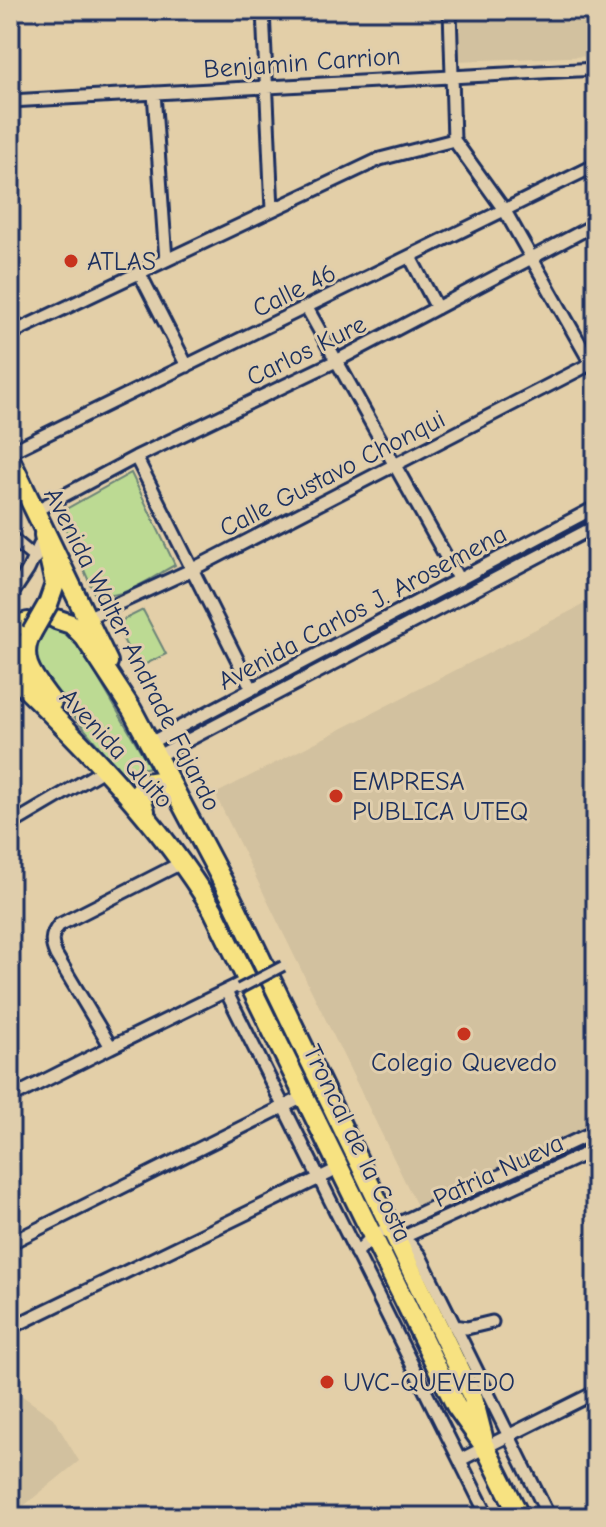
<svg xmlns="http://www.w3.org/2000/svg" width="606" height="1527" font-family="'Comic Neue',sans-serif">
<rect width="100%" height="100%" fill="#e3cfa8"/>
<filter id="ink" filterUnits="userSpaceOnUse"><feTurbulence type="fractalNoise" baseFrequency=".0125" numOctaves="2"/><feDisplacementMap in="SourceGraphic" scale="16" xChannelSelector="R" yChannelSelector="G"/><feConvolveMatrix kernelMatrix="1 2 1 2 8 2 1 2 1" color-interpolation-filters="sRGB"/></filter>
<g filter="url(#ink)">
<path fill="#d2c19f" d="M454,10H596V56L455,61Z
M596,598V1124L418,1208L215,794Z
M10,1387L53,1418L79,1461L10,1517Z"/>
<path fill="#bcda93" stroke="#6c8478" stroke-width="2" d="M131,473L175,565C153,576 118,604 94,593L59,513Z
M143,610L166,654L138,668L115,624Z
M42,628H61L77,642L150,767L141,769L130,784L34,668L32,650Z"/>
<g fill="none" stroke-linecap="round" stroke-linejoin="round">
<g stroke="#1b2f5e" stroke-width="17">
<path id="minor" d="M263,10L272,210
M450,10L454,140L505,211L596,372
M154,93L166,260
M10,101L596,69
M410,257L437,308
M139,272L187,366
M307,308L459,580
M10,334L380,159L454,140
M10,452L596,165
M136,457L252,689
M33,512L136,457L336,361L596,224
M10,537L35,558
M10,597L28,570L43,538
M87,618L191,570L596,361
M148,744L596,507
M154,758L596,526
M10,825L105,769
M226,991L488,1517
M111,1047L250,979
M10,1098L111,1047L56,955C51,943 50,936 59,925L183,862
M395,1241L596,1149
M397,1241L410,1244L420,1256L549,1517
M10,1243L305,1096
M356,1253L374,1235L596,1131
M454,1326L467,1328L492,1322
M10,1328L340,1168
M460,1460L596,1392"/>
</g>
<g stroke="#1b2f5e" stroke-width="24">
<path id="primary" d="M10,459L108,662"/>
</g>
<g stroke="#1b2f5e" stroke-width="24">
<path id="trunk" d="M44,535L55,584L48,604
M56,619L71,624L85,638L132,710L231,897L473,1398L483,1437
M10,627L28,622
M32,632C16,660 35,679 52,702
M10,673C85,746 158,820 213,910L456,1406L485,1447L520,1517
M145,811L139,792L145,783L158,781L171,792"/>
</g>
<use href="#minor" stroke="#e0ceac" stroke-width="11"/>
<use href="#primary" stroke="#f7e281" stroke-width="18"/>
<use href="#trunk" stroke="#f7e281" stroke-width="18"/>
<g stroke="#1b2f5e" stroke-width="14" stroke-linecap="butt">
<path id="pedestrian-bridge" d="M239,989L283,966"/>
</g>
<g stroke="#1b2f5e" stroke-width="24" stroke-linecap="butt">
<path id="trunk-bridge" d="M32,632L48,604"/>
</g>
<use href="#pedestrian-bridge" stroke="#e0ceac" stroke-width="8"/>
<use href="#trunk-bridge" stroke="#f7e281" stroke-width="18"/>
</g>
</g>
<g fill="#c8321e" stroke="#e0ceac" stroke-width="3">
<circle cx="71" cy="261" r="8"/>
<circle cx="336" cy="796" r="8"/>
<circle cx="464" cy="1034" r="8"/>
<circle cx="327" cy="1382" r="8"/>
</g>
<g text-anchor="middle" stroke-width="6" stroke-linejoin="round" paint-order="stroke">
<g font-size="26" fill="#1b2f5e" stroke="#e0ceac">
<text transform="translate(302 62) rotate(-4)" y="9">Benjamin Carrion</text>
<text transform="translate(294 290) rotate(-26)" y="9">Calle 46</text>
<text transform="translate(306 350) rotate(-26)" y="9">Carlos Kure</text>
<text transform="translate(332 473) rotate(-27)" y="9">Calle Gustavo Chonqui</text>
<text transform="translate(362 607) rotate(-28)" y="9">Avenida Carlos J. Arosemena</text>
<text transform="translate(133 649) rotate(63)" y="9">Avenida Walter Andrade Fajardo</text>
<text transform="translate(117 748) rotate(47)" y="9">Avenida Quito</text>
<text transform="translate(358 1143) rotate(64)" y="9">Troncal de la Costa</text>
<text transform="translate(498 1170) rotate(-25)" y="9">Patria Nueva</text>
</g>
<g font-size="26" fill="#1b2f5e" stroke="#e0ceac" text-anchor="start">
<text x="87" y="270">ATLAS</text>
<text x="352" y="790">EMPRESA<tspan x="352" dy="30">PUBLICA UTEQ</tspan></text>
<text x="464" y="1071" text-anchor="middle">Colegio Quevedo</text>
<text x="343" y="1391">UVC-QUEVEDO</text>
</g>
</g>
<rect width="606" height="1527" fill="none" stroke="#e0ceac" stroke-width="40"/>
<rect x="20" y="20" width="566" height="1487" fill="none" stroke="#1b2f5e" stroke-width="3" filter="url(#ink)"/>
</svg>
